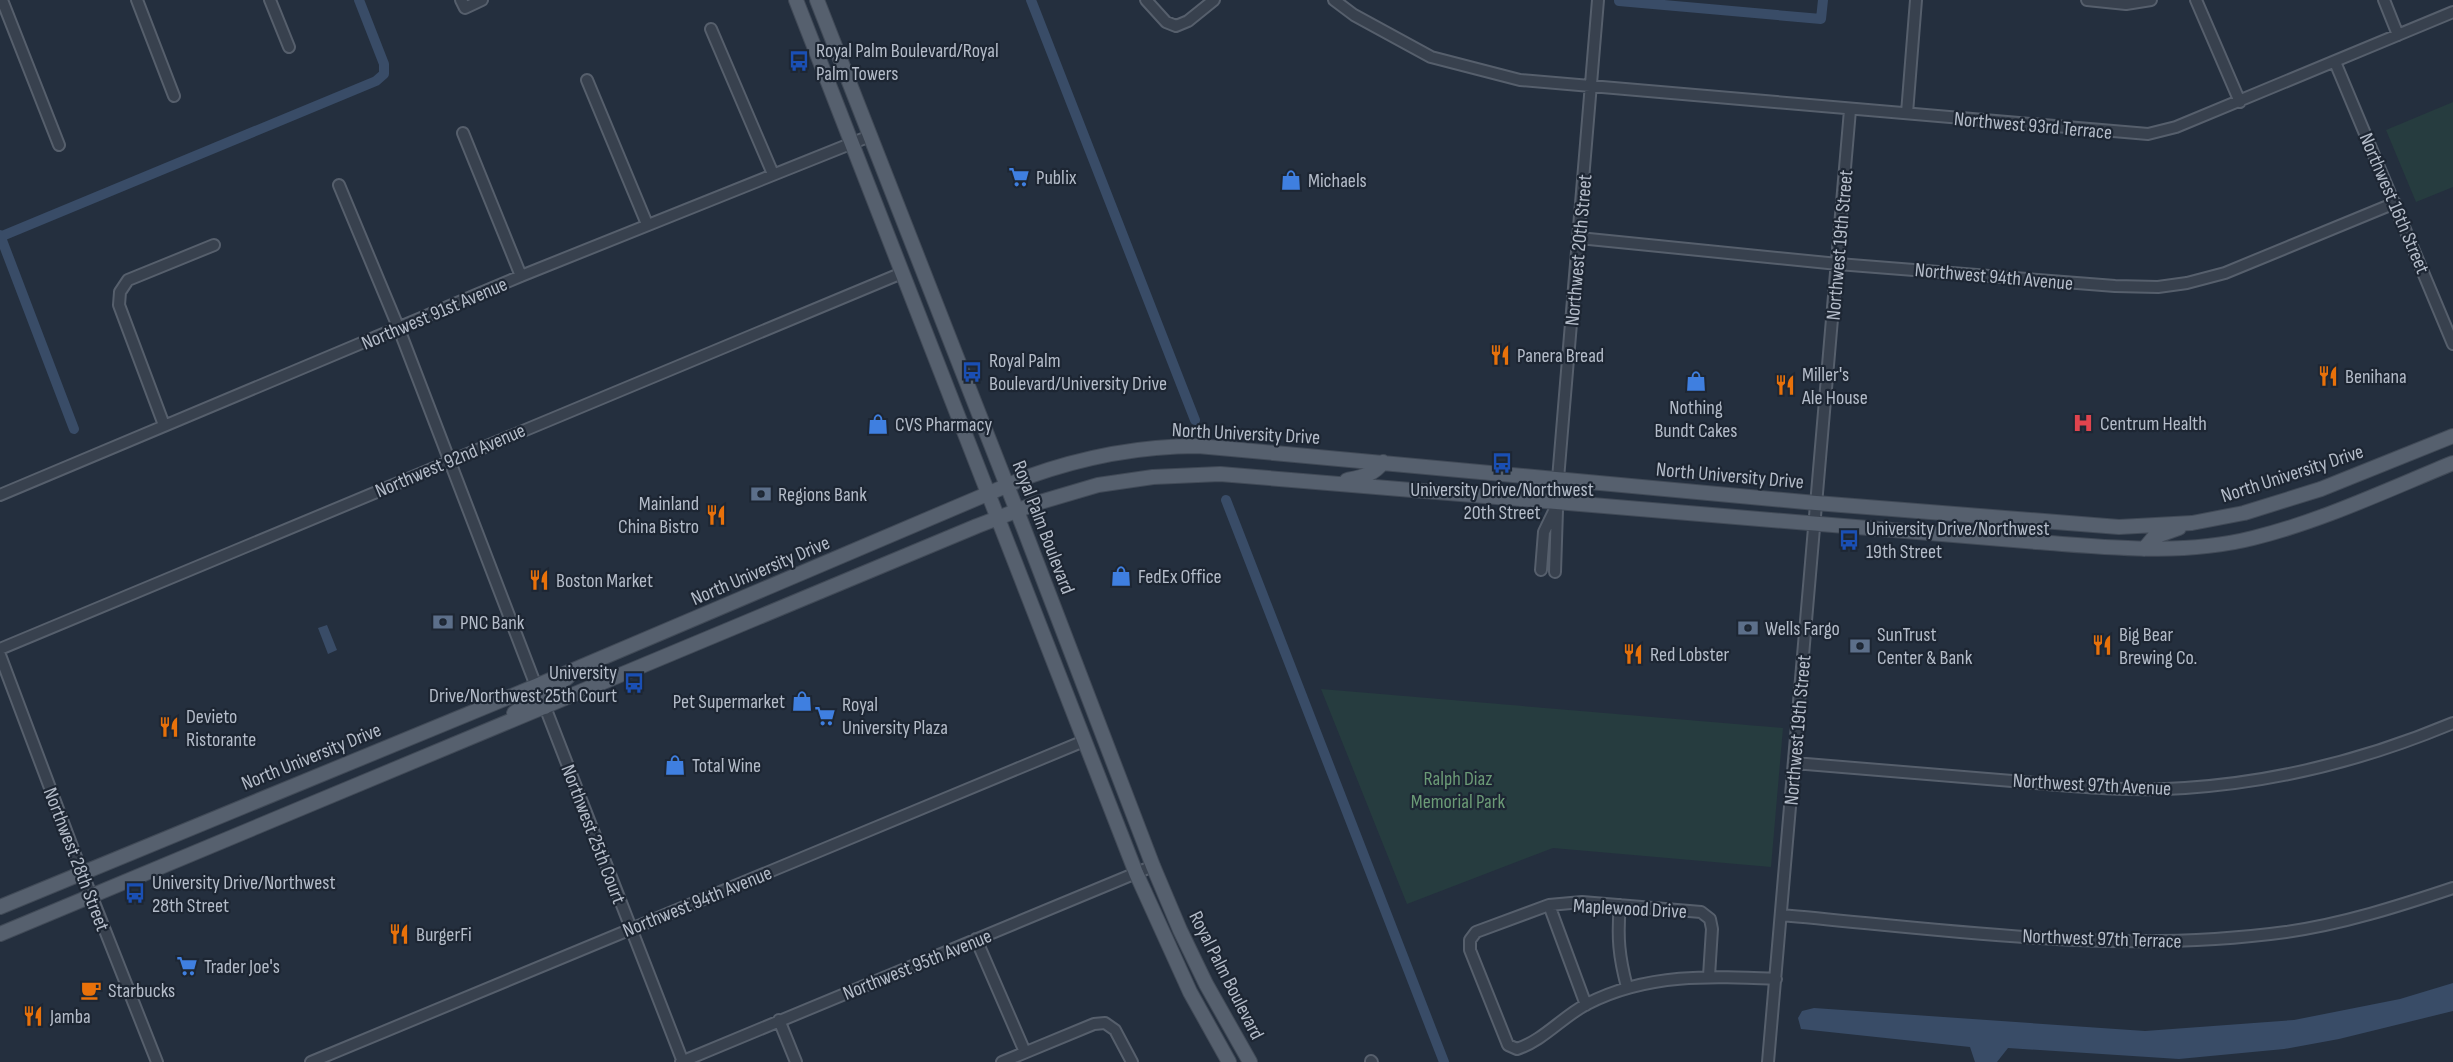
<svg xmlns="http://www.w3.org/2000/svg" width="2453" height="1062" font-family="'Sofia Sans Condensed',sans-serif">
<rect width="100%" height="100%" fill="#242f3e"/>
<path fill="#263c3f" d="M2453,102V187L2416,202L2386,130Z
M1321,689L1783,728L1771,867L1553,848L1407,904Z"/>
<path fill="#394c67" d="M327,625L337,650L328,654L318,628Z
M2453,983V1011L2339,1039L2284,1049L2179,1059L2008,1048L1997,1062H1975L1970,1047L1801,1029L1798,1018L1802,1011L1814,1008L2145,1031L2294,1020L2400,999Z"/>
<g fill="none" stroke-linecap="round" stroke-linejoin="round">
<path stroke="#394c67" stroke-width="10" d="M1031,0L1195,420
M1619,1L1821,19L1823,0
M0,235L74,429
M0,237L376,81L384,74V64L359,0
M1226,500L1444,1062"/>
<g stroke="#565f6c" stroke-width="14">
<path id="minor" d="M2,0L59,145
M137,0L174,96
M270,0L289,47
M461,0L465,8L482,0
M1146,0L1166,22L1176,26L1188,21L1214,0
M1334,0L1354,15L1431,57L1520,80L2148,134L2176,127L2453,12
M2087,0L2126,4L2151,0
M2196,0L2240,102
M2384,0L2398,35
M711,29L773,174
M2335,62L2453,344
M587,80L647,224
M1907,113L1916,0
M463,133L521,276
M339,185L399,329L536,686
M1579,238L1838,264L2115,286L2158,287L2187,283L2225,273L2395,203
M164,425L119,305L120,292L128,280L214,245
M0,495L521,276L870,136
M1541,570L1544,532L1556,507
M1555,572L1558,479L1598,0
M0,649L902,273
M0,655L76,857L157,1062
M545,707L683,1062
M1794,763C1867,769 1939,775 2012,781C2069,786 2127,792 2185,788C2277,782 2367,759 2453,723
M1549,905L1586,1005
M1620,905C1617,937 1619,957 1627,987
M1781,915C1949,930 2118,955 2286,932C2343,924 2399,906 2453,888
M976,939L1025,1052
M1709,976L1712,929L1710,919L1701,912L1582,902L1549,905L1476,932L1470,940V950L1508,1045L1517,1049C1544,1040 1562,1017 1587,1004C1647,973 1711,976 1776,979
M779,1020L796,1062
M1371,1061L1372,1062
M311,1062L1084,741
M681,1062L1153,866
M1002,1062L1094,1024L1105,1023L1115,1030L1132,1062
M1768,1062L1850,110"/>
</g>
<g stroke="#414a57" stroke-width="16">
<path id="major" d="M796,0L1136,873L1190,992L1229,1062
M817,0L1024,529L1153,866L1180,930L1206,984L1250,1062
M1347,480C1362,477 1374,475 1383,462
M2144,549L2154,537L2179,528
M545,707C546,691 557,686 568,677
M514,713C526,705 533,701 536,686
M0,907L536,686L1027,477C1083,457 1138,446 1198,446L1816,503L2119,527L2192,523L2244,513L2321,489L2453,436
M0,934L977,526L1037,503L1098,485L1153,477L1220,474L2036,542C2107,547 2182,556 2253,538C2322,521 2387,490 2453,463"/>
</g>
<use href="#minor" stroke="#38414e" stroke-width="10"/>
<use href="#major" stroke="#56606e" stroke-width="14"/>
</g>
<defs>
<g id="bus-bare" transform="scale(1.62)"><path d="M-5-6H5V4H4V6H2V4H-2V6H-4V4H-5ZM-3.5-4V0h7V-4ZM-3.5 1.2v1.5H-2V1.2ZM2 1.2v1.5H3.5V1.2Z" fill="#1a4fb4" stroke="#1d2633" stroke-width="2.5" paint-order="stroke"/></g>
<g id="supermarket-bare" transform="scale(1.62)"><path d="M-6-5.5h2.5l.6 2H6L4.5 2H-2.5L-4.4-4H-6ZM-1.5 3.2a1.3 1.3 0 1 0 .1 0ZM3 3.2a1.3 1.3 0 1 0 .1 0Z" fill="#3f7fe0" stroke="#1d2633" stroke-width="2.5" paint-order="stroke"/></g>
<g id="shop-bare" transform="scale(1.62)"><path d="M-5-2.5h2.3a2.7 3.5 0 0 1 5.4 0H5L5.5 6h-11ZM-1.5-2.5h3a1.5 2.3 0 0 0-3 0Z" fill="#3f7fe0" stroke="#1d2633" stroke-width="2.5" paint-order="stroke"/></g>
<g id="restaurant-bare" transform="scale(1.62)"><path d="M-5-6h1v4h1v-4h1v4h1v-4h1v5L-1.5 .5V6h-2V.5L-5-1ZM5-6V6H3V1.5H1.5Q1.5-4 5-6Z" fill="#e8710a" stroke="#1d2633" stroke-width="2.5" paint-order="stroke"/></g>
<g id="hospital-bare" transform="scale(1.62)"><path d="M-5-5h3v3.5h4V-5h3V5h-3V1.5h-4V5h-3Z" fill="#e0444e" stroke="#1d2633" stroke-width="2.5" paint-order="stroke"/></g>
<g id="bank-bare" transform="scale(1.62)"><path d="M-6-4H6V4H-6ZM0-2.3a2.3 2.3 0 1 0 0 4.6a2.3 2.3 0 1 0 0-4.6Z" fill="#5c6f8a" stroke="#1d2633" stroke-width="2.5" paint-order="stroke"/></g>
<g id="cafe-bare" transform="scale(1.62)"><path d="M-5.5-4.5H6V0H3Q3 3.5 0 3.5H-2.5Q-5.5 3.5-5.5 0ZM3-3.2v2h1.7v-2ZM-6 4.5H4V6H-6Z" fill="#e8710a" stroke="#1d2633" stroke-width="2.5" paint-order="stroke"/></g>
</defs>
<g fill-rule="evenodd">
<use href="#bus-bare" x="799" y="61"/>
<use href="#supermarket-bare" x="1019" y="177"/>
<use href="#shop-bare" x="1291" y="180"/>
<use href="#restaurant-bare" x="1500" y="355"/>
<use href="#bus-bare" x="972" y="372"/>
<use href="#restaurant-bare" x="2328" y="376"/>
<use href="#shop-bare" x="1696" y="381"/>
<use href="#restaurant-bare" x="1785" y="385"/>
<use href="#hospital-bare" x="2083" y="423"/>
<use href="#shop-bare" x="878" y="424"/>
<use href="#bus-bare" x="1502" y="463"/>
<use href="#bank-bare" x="761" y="494"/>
<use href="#restaurant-bare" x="716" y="515"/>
<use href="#bus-bare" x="1849" y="540"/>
<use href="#shop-bare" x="1121" y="576"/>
<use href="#restaurant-bare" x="539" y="580"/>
<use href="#bank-bare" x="443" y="622"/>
<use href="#bank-bare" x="1748" y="628"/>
<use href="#restaurant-bare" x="2102" y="645"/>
<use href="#bank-bare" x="1860" y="646"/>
<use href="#restaurant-bare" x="1633" y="654"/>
<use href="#bus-bare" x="634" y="683"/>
<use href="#shop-bare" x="802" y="701"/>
<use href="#supermarket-bare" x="825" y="716"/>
<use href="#restaurant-bare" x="169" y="727"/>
<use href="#shop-bare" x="675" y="765"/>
<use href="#bus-bare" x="135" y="893"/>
<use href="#restaurant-bare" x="399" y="934"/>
<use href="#supermarket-bare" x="187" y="966"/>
<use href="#cafe-bare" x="91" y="990"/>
<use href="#restaurant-bare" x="33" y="1016"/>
</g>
<g text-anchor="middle" stroke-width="4.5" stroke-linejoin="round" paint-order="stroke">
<g font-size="20" fill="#b4bcc9" stroke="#1d2633" text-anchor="start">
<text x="816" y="57">Royal Palm Boulevard/Royal<tspan x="816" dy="23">Palm Towers</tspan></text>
<text x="1036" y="184">Publix</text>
<text x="1308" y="187">Michaels</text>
<text x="1517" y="362">Panera Bread</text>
<text x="989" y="367">Royal Palm<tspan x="989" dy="23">Boulevard/University Drive</tspan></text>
<text x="1802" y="381">Miller's<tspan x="1802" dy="23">Ale House</tspan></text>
<text x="2345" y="383">Benihana</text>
<text x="1696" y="414" text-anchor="middle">Nothing<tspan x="1696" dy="23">Bundt Cakes</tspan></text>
<text x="2100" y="430">Centrum Health</text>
<text x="895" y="431">CVS Pharmacy</text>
<text x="1502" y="496" text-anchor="middle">University Drive/Northwest<tspan x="1502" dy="23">20th Street</tspan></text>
<text x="778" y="501">Regions Bank</text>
<text x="699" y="510" text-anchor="end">Mainland<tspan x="699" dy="23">China Bistro</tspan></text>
<text x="1866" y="535">University Drive/Northwest<tspan x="1866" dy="23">19th Street</tspan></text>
<text x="1138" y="583">FedEx Office</text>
<text x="556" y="587">Boston Market</text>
<text x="460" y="629">PNC Bank</text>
<text x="1765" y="635">Wells Fargo</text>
<text x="1877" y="641">SunTrust<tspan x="1877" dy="23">Center &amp; Bank</tspan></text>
<text x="2119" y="641">Big Bear<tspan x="2119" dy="23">Brewing Co.</tspan></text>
<text x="1650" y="661">Red Lobster</text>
<text x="617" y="679" text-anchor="end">University<tspan x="617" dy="23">Drive/Northwest 25th Court</tspan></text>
<text x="785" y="708" text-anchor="end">Pet Supermarket</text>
<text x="842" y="711">Royal<tspan x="842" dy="23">University Plaza</tspan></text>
<text x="186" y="723">Devieto<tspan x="186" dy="23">Ristorante</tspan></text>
<text x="692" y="772">Total Wine</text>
<text x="152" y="889">University Drive/Northwest<tspan x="152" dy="23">28th Street</tspan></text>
<text x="416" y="941">BurgerFi</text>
<text x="204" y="973">Trader Joe's</text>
<text x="108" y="997">Starbucks</text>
<text x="50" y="1023">Jamba</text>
</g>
<g font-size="20" fill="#b4bcc9" stroke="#1d2633">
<text transform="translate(2033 125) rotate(5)" y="7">Northwest 93rd Terrace</text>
<text transform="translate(2395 203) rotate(67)" y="7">Northwest 16th Street</text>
<text transform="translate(1839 245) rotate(-85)" y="7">Northwest 19th Street</text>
<text transform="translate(1578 250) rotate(-85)" y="7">Northwest 20th Street</text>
<text transform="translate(1994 276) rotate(5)" y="7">Northwest 94th Avenue</text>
<text transform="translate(434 313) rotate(-23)" y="7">Northwest 91st Avenue</text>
<text transform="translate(1246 433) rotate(3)" y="7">North University Drive</text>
<text transform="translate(450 460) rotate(-23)" y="7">Northwest 92nd Avenue</text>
<text transform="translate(2292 473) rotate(-18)" y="7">North University Drive</text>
<text transform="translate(1730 475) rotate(5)" y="7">North University Drive</text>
<text transform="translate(1044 527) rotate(69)" y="7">Royal Palm Boulevard</text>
<text transform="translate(760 570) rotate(-23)" y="7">North University Drive</text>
<text transform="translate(1797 730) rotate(-85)" y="7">Northwest 19th Street</text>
<text transform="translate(311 756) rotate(-22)" y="7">North University Drive</text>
<text transform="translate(2092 784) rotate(3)" y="7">Northwest 97th Avenue</text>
<text transform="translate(594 834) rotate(69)" y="7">Northwest 25th Court</text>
<text transform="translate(77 859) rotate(69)" y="7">Northwest 28th Street</text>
<text transform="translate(697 901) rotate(-22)" y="7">Northwest 94th Avenue</text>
<text transform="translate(1630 908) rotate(3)" y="7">Maplewood Drive</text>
<text transform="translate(2102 938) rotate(2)" y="7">Northwest 97th Terrace</text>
<text transform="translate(917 964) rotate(-22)" y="7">Northwest 95th Avenue</text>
<text transform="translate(1227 975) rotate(63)" y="7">Royal Palm Boulevard</text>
</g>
<g font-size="20" fill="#6b9a76" stroke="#1d2633">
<text x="1458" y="785">Ralph Diaz<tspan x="1458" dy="23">Memorial Park</tspan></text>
</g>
</g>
</svg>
